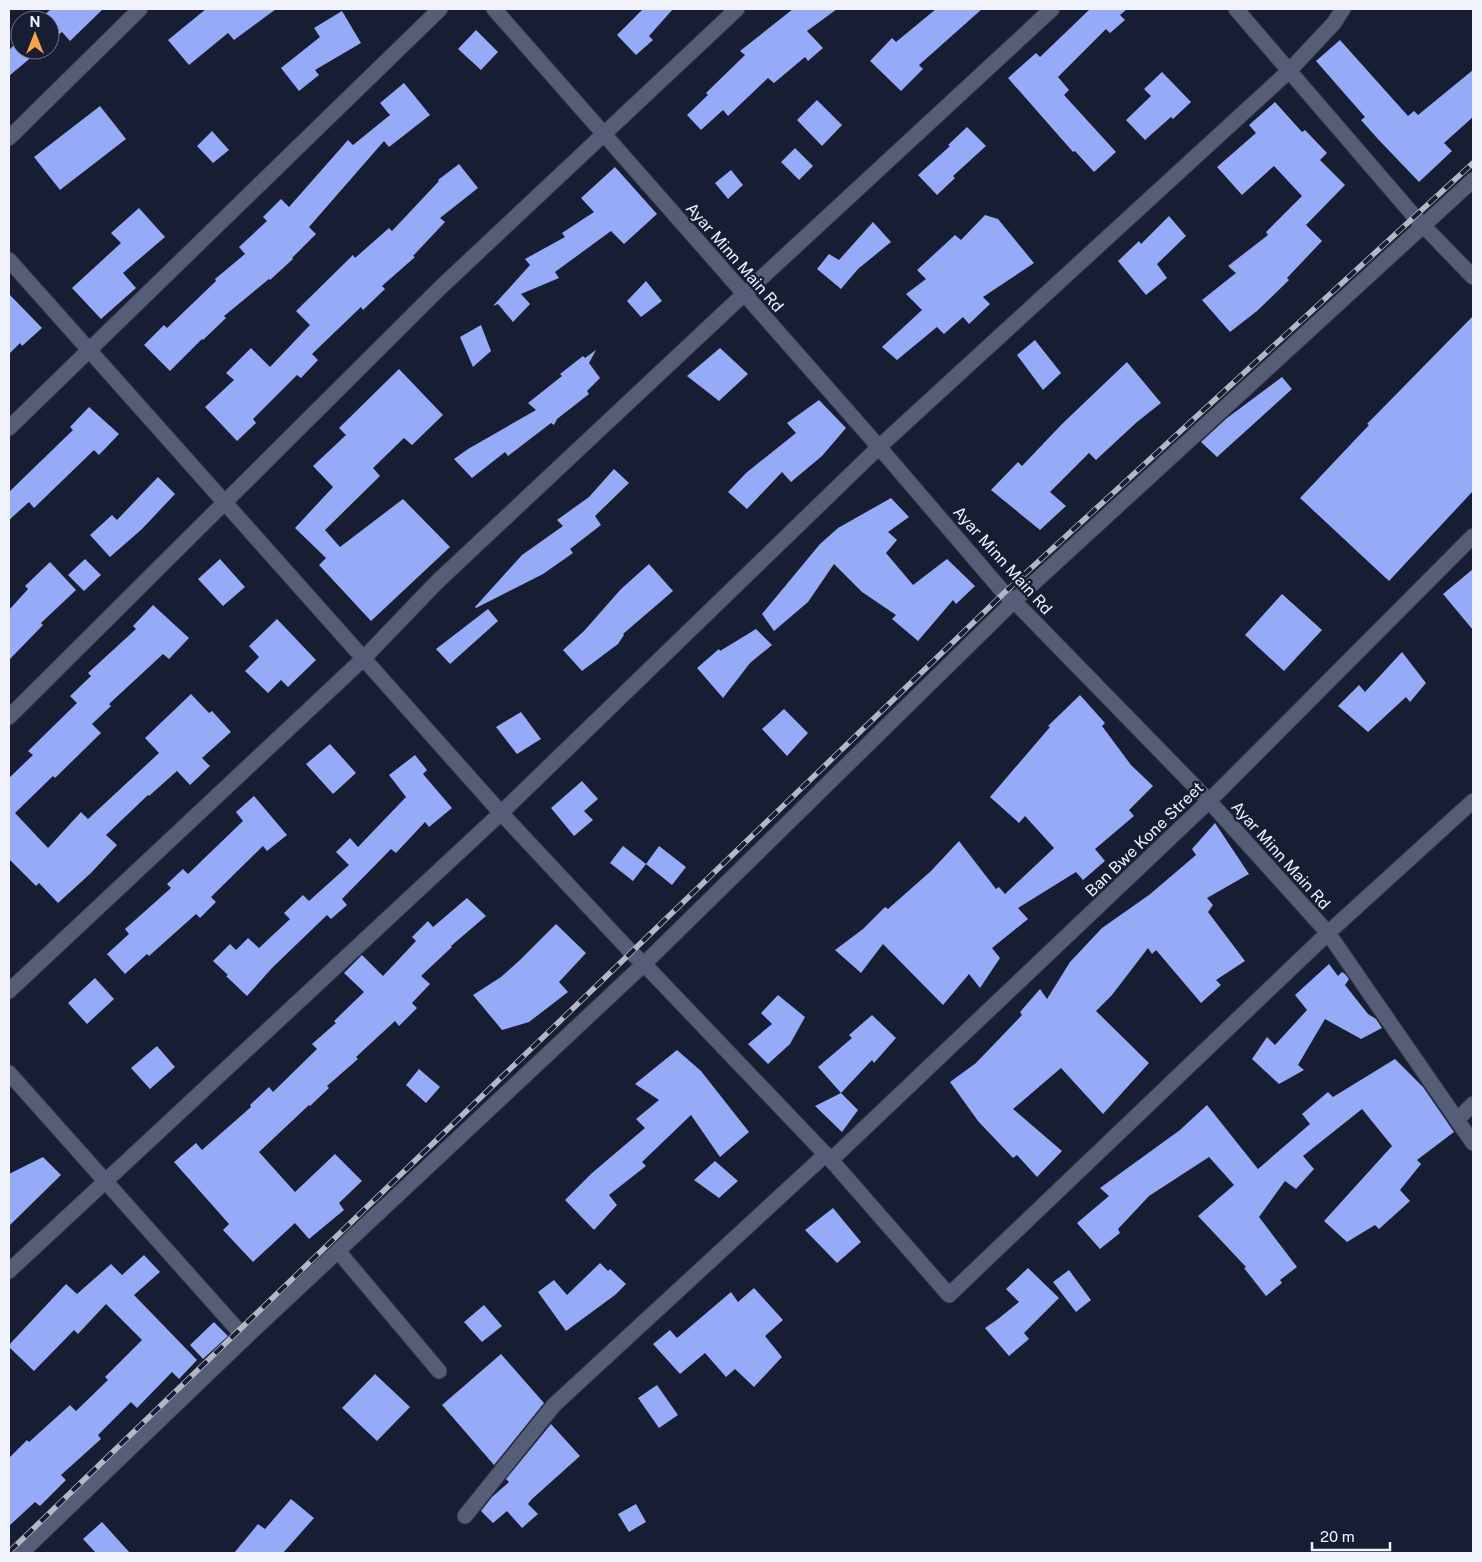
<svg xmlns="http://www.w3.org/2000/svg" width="1482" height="1562" font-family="'Public Sans',sans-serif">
<rect width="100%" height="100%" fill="#171d32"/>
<path fill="#96abf8" d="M51,9H103L70,41L62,32L50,42V20H39Z
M206,9H276L234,40L228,33L189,65L168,40Z
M643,9H673L649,36L653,40L636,55L617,35Z
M793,9H837L807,31L823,48L808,61L805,57L774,83L768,78L728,116L723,110L701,130L687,115L708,95L706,93L745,55L740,51Z
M936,9H982L919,65L923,69L901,91L870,61L892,38L896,42Z
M1088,9H1127L1120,15L1125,20L1110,33L1106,29L1058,77L1069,90L1064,95L1116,152L1094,172L1075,151L1073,152L1008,78L1036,53L1040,57L1089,10Z
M342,11L361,43L315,70L319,75L299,91L281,68L320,37L314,28Z
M476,30L498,52L481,70L458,49Z
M20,39V50H40L9,76V50Z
M1340,40L1408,116L1414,111L1418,115L1473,70V117L1444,143L1452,151L1419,182L1377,138L1361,120L1365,117L1316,61Z
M1162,72L1191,102L1173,119L1171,117L1145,140L1126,120L1151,96L1144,89Z
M404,83L430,115L389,147L384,141L309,227L316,234L292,258L293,259L270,280L269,279L224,316L226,318L203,340L202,339L170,371L144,345L164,325L167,328L216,281L215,279L245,254L239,247L267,221L263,217L281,199L289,207L348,140L353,145L390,115L380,103Z
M817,100L842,125L822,146L797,120Z
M1275,102L1302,132L1305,130L1327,153L1320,160L1345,185L1306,225L1322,241L1287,278L1289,280L1257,311L1230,332L1202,300L1236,273L1228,266L1268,235L1266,232L1302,196L1274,166L1242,195L1217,167L1256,133L1249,125Z
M100,106L126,139L60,190L34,157Z
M967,127L986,146L953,176L955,178L937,195L918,175L950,146L948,145Z
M212,131L229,150L213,163L197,146Z
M795,148L813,166L799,180L781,162Z
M459,164L478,188L440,218L445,222L413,256L415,257L382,286L385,289L363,310L361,307L312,354L318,360L301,378L297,375L253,419L256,423L237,441L205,407L234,380L226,373L251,348L270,367L310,325L296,311L353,255L355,258L389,228L392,231L439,181L438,180Z
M615,167L657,214L624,244L611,231L555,272L559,278L521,294L530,304L513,322L498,304L493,306L530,265L525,259L565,237L562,233L594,212L581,198Z
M731,170L743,185L728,199L715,183Z
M139,208L165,237L123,273L136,288L101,319L72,288L121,243L111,233Z
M985,215L998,219L1034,263L983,297L990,304L969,324L963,317L944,334L937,327L897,360L882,347L922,310L906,294L926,279L917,270L955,235L961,240Z
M1169,216L1186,236L1157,264L1167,278L1146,295L1118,261L1139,241L1141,244Z
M873,222L891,242L858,269L841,289L817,269L829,254L839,260Z
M646,281L662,301L641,317L627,301Z
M9,294L42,328L22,346L20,343L9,354Z
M1473,316V491L1389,581L1300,498L1369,425L1367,424Z
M481,325L491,351L473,367L460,337Z
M1035,340L1061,373L1043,390L1017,355Z
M720,348L748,374L719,401L687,376Z
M596,350L589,363L600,378L587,391L589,394L557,419L554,425L551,423L508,456L505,452L472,478L454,459L468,449L536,410L528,403L562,376L560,374L583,356L585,358Z
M1127,362L1161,403L1137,422L1096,460L1089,453L1050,492L1066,506L1040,530L991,490L1018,462L1022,466L1062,424Z
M399,369L443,415L412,445L404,438L373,468L380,476L325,530L340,547L403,499L450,547L371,621L319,565L326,558L295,528L333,487L313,466L346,435L339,428Z
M1282,377L1292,389L1217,457L1201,442L1227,418Z
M819,400L846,428L822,456L791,482L782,472L747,509L728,492L746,473L796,433L787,423Z
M89,407L119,434L99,455L94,450L34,508L29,502L9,520V492L73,430L70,427Z
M614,469L629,483L595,516L601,525L570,549L573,553L543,574L476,608L475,607L522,555L563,526L557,520L589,497Z
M158,477L175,494L142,529L110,557L90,535L112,515L117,520Z
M891,498L909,517L888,532L897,540L886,553L913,585L947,559L975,586L956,604L953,600L918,641L892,619L896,615L862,592L834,564L808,602L774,631L762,614L820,544L838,528Z
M85,559L101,575L84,591L68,575Z
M220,559L245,587L223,606L198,579Z
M50,562L76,590L41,623L43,625L9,660V610L28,589L25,586Z
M649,564L673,591L623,634L624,635L618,644L582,671L563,650L584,631L621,589Z
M1473,569V630L1443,594Z
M1282,594L1322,630L1284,671L1245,635Z
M153,605L189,638L169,659L163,654L109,704L111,706L92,724L101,733L55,778L53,776L15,813L48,848L81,812L88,819L159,753L145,738L191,694L209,713L212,711L231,732L202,758L210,766L190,785L177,771L149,796L148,795L106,835L117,845L91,873L58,903L39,883L36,886L9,859V778L33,755L28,751L77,703L70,696L91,676L88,673L136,629L133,626Z
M488,609L498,621L450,664L436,649Z
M277,619L316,660L288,687L281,680L268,693L245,671L259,657L249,646Z
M756,629L772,645L750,663L723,698L697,668L719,649L720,651Z
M1402,652L1426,683L1410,702L1406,697L1368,732L1338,706L1359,685L1365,692Z
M1080,695L1105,723L1102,726L1131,765L1153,786L1129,810L1134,816L1095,849L1105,861L1083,880L1076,872L1018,908L1028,919L992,948L1000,958L980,988L969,974L943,1005L883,944L861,973L835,950L863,929L885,907L888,909L931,871L959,841L996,889L999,887L1005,894L1054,848L1025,816L1019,823L990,797L1050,727L1048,726Z
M784,709L808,733L787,756L762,729Z
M521,712L541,739L517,754L496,727Z
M330,744L356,773L333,794L306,764Z
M415,755L427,770L423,774L452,808L429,827L425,822L396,853L391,849L342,899L347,905L331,919L327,915L272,968L247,996L226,976L228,975L213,961L230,944L236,950L248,938L259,948L290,919L284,913L303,895L309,901L349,865L336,852L350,838L358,847L406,797L389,775Z
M582,781L598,799L584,811L593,820L574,836L551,808Z
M254,796L287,835L267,851L263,846L211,897L216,902L200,918L196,914L149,956L147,954L125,974L107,954L129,934L125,929L171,888L167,884L183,869L188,874L243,821L236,812Z
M1215,823L1249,874L1207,898L1213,905L1208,912L1245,961L1216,980L1221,985L1201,1003L1156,950L1152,954L1148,948L1112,995L1096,1011L1149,1063L1103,1114L1061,1068L1013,1109L1062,1151L1037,1177L1017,1155L1013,1158L978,1121L950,1082L976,1063L1022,1015L1020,1012L1040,989L1047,999L1070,962L1102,928L1149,895L1196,855L1192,849Z
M623,846L646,864L633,881L610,863Z
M659,846L686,867L672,885L646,864Z
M467,898L486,916L451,946L452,947L421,976L430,984L412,1003L417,1008L399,1026L395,1021L356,1057L358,1059L327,1086L329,1088L310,1106L309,1105L259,1152L295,1192L335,1154L362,1181L339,1203L344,1210L309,1239L295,1223L253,1262L223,1230L229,1224L174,1162L196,1143L202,1150L251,1107L250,1105L269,1087L273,1092L317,1049L312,1044L336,1023L334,1021L364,992L344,973L362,955L383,976L416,941L412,937L428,921L433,927Z
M556,924L586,953L559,982L568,992L529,1022L502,1030L473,995L501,977L520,960Z
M1329,964L1338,976L1342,972L1345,974L1349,979L1345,985L1368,1014L1376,1019L1382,1028L1361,1039L1325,1019L1298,1065L1304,1070L1279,1084L1252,1059L1267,1037L1275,1045L1307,1010L1295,995Z
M95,978L114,999L87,1024L68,1003Z
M778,995L805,1017L790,1044L768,1064L748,1044L772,1024L761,1013Z
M872,1015L896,1038L874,1063L872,1060L841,1093L818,1067L852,1038L849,1035Z
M157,1046L175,1067L150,1089L131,1068Z
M677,1050L701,1071L749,1132L720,1157L691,1115L642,1162L646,1166L609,1195L617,1205L594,1230L565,1200L592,1173L645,1128L636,1119L659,1100L635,1084Z
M1395,1059L1423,1087L1454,1132L1417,1160L1421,1164L1400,1190L1410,1201L1379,1229L1375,1225L1347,1242L1324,1221L1392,1146L1362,1109L1303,1156L1314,1169L1296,1189L1285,1181L1259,1217L1297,1267L1280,1280L1282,1283L1266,1296L1244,1268L1246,1267L1198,1216L1234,1185L1209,1157L1149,1196L1118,1229L1120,1233L1100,1249L1077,1223L1109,1196L1100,1188L1180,1130L1207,1105L1258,1169L1310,1124L1302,1114L1328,1092L1333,1097Z
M419,1069L440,1087L426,1103L406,1085Z
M841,1093L858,1110L842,1132L815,1106Z
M43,1157L61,1175L9,1226V1174Z
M715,1161L738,1181L719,1198L694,1180Z
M833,1208L861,1242L837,1263L805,1230Z
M144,1255L160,1272L134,1295L197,1360L179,1379L172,1372L137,1408L131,1402L98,1435L101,1439L61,1475L66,1480L40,1506L35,1502L9,1526V1458L27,1440L29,1442L70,1405L76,1411L108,1380L105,1377L142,1340L106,1304L78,1334L74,1330L34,1371L9,1347V1345L66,1284L77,1294L111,1264L122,1275Z
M600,1263L608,1271L610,1269L626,1284L615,1295L566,1331L538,1292L554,1280L567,1295Z
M1028,1268L1059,1298L1024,1333L1029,1339L1009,1356L985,1328L998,1319L1019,1302L1006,1289Z
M1069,1270L1091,1300L1076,1312L1053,1282Z
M754,1288L783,1320L765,1336L782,1357L754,1387L735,1369L726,1377L705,1353L680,1374L653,1344L670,1330L677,1338L731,1292L738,1302Z
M484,1305L502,1326L482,1342L464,1322Z
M214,1322L228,1336L203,1359L190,1345Z
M501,1354L544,1403L494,1465L442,1405Z
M375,1374L410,1407L377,1441L342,1408Z
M657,1385L678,1415L659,1428L638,1398Z
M551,1424L580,1456L532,1499L528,1504L538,1514L522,1528L507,1511L493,1523L481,1511L492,1497L509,1482L506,1479Z
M291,1499L314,1518L283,1553H234L258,1524L265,1529Z
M636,1504L646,1522L629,1532L618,1514Z
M102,1522L130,1553H96L83,1539Z"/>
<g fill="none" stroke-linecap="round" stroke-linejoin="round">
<g stroke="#333546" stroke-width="17">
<path id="minor" d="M494,9L879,447L1004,593L1014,601L1209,801L1328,933L1473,1143
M1236,9L1414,216L1473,277
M9,138L140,9
M9,260L501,813L631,952L644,964L831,1160L949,1295L1328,933L1473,801
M9,428L440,9
M9,717L441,287L737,9
M9,991L363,659L437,582L744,294L1052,9
M9,1073L245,1338
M1457,1120L1473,1104
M831,1160L1209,801L1473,536
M338,1251L439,1371
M9,1271L501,813L879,447L1289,71L1334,23L1343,9
M465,1516L554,1405L826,1154
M21,1553L245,1338L644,964L1014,601L1473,180"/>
</g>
<use href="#minor" stroke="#565d77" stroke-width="15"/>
<g stroke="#b4b8c5" stroke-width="5.5">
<path id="rail" d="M9,1552L1004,593L1473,163"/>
</g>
<use href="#rail" stroke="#171d32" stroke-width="4" stroke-dasharray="11" stroke-linecap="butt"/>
</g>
<g text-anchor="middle" stroke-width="5" stroke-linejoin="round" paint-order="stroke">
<g font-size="16" fill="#f0f3fc" stroke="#171d32">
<text transform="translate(735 257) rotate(49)" y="6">Ayar Minn Main Rd</text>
<text transform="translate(1003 560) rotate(48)" y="6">Ayar Minn Main Rd</text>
<text transform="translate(1144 839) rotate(-44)" y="6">Ban Bwe Kone Street</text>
<text transform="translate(1281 855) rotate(48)" y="6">Ayar Minn Main Rd</text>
</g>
</g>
<rect width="1482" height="1562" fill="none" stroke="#f0f3fc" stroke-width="20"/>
<g transform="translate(35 35)"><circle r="24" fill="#171d32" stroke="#6e7383"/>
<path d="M0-4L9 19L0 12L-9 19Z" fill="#f8a14a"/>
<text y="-8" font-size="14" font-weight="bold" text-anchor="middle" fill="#f0f3fc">N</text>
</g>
<path d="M1312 1542v8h78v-8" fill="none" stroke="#f0f3fc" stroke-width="2.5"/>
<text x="1320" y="1542" font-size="15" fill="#f0f3fc" stroke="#171d32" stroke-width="4" paint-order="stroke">20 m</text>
</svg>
